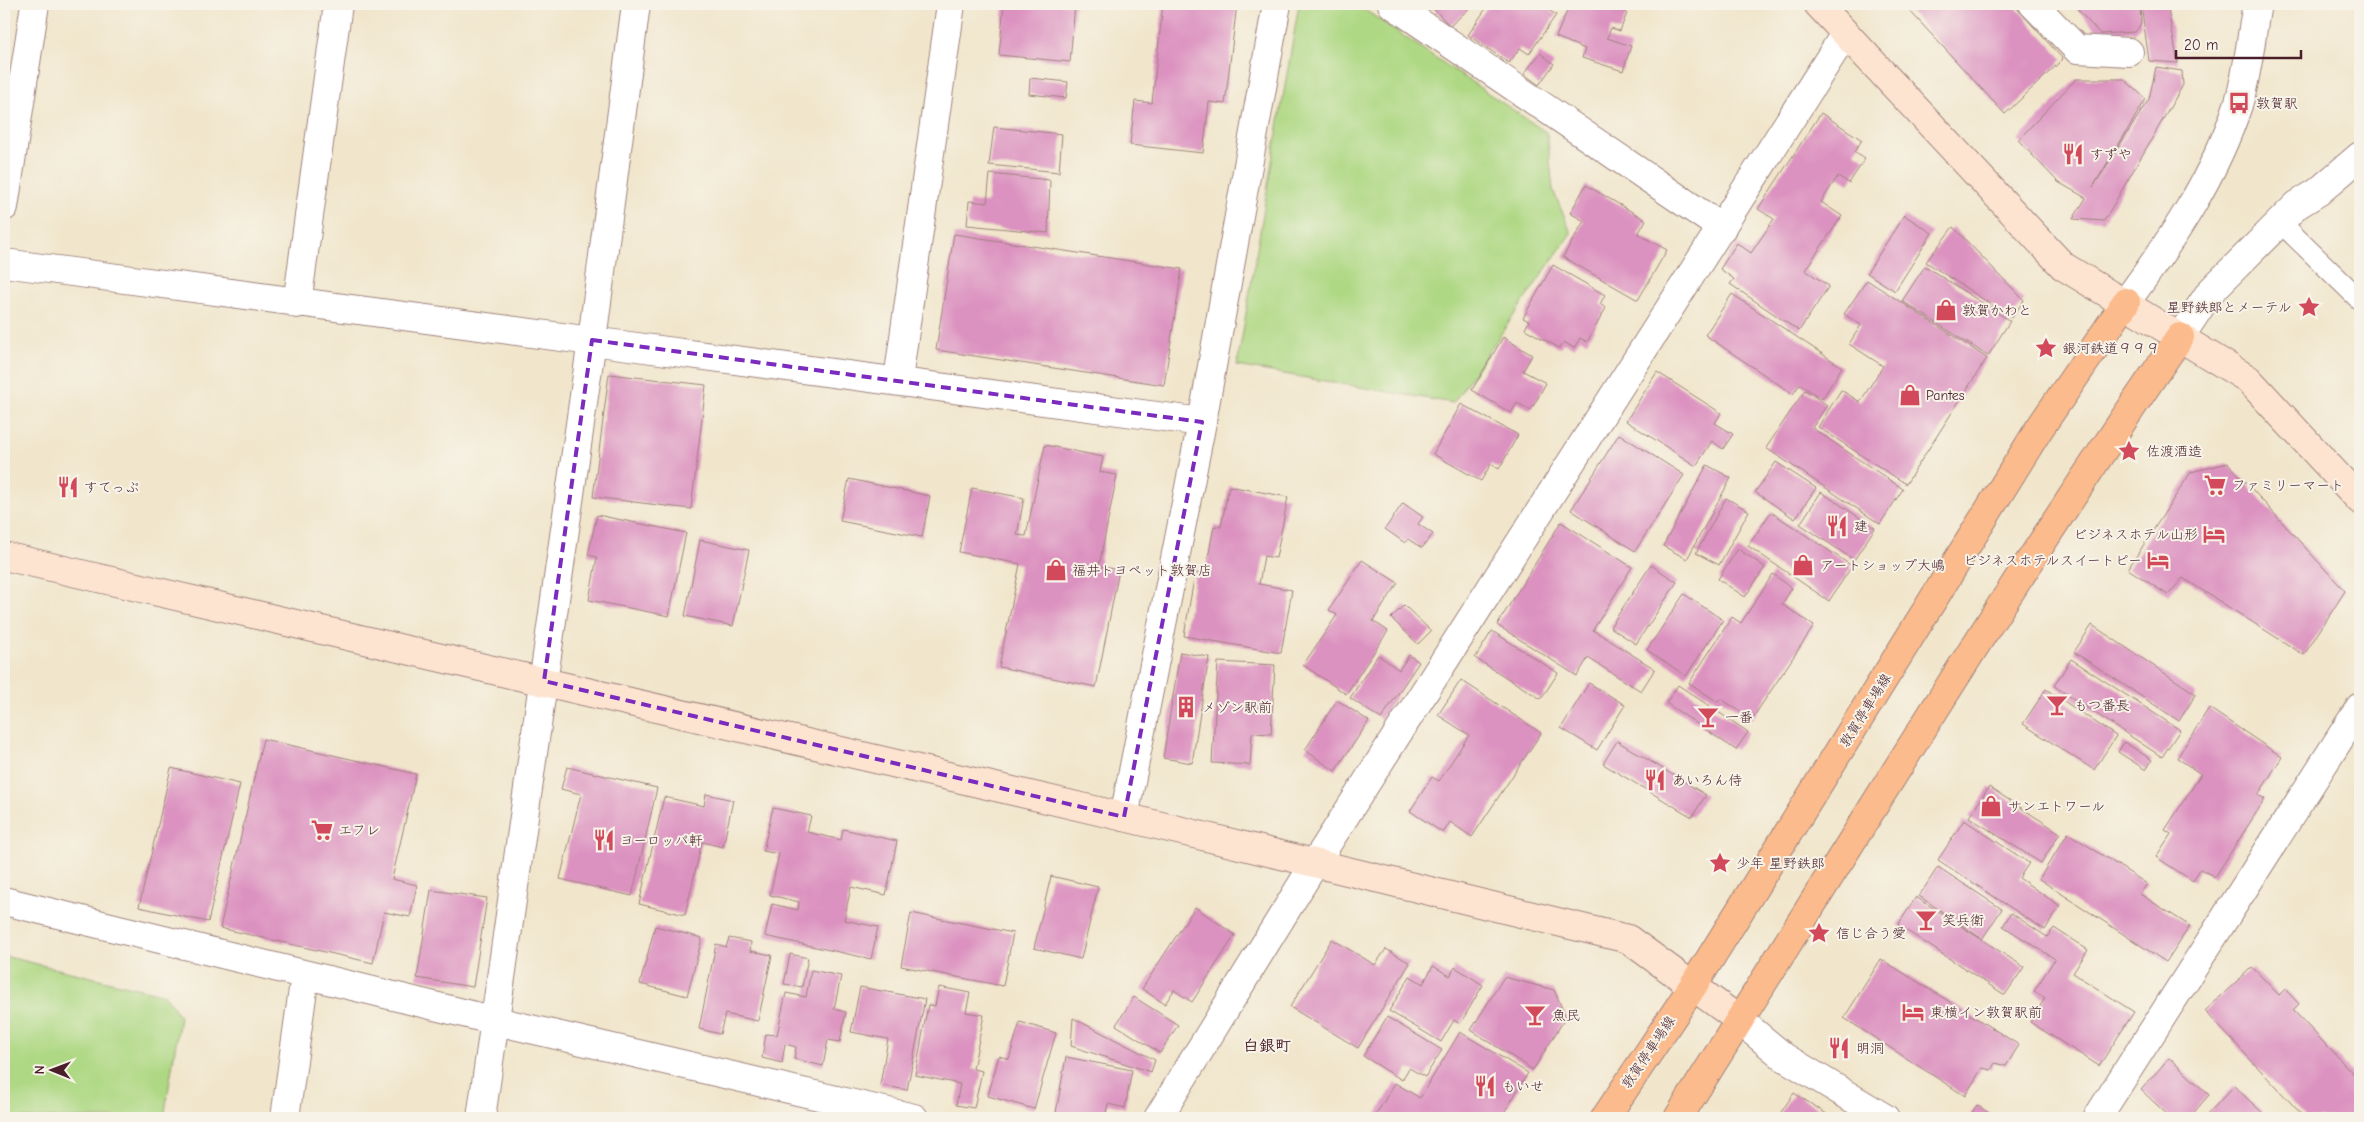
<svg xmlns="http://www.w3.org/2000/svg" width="2364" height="1122" font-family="'Comic Neue','Klee One',sans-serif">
<rect width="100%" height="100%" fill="#f7f3e8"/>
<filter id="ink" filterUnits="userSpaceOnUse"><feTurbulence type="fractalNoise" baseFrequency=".02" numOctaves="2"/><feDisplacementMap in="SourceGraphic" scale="10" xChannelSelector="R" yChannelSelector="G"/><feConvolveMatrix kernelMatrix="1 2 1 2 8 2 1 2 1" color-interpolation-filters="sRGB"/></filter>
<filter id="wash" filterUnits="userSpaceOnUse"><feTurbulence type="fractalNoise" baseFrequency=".0096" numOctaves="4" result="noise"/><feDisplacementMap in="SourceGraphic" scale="20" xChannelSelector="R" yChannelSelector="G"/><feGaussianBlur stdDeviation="1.12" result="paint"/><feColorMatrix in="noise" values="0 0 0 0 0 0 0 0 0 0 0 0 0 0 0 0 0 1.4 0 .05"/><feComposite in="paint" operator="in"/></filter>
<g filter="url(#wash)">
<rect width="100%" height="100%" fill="#f1e6cc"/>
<path fill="#aed883" stroke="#7c7c57" d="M1299,4H1356L1547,133L1553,190L1571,233L1453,403L1237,366Z
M4,956L165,995L180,1017L164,1118H4Z"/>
<g id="blocks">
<path fill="#dc92c0" d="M1004,4H1075L1070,62L999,55Z
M1163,4H1237L1225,104L1209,102L1203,153L1130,145L1135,101L1152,103Z
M1429,4H1474L1450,26Z
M1489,4H1540L1556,15L1529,54L1520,48L1509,63L1468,35Z
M1570,4H1621L1619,9L1627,13L1620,31L1611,28L1607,38L1631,46L1623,71L1582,58L1585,49L1556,37Z
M1914,4H2013L2063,59L2005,114L1908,9Z
M2079,4H2140L2141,24L2135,32L2100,34L2078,10Z
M2141,4H2167L2178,63L2149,61Z
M1540,53L1554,64L1539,85L1524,74Z
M2156,67L2182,71L2183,85L2104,221L2073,219L2086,198L2058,182L2018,140L2076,79H2124L2146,99L2093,187L2149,99Z
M1030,78L1068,82L1066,98L1029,94Z
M1821,113L1862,140L1854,152L1865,159L1849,183L1838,176L1821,202L1842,216L1805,270L1829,286L1799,331L1730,284L1734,279L1720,269L1737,243L1751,253L1774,219L1758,209Z
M994,127L1062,134L1059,172L989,165Z
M990,174L1050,180L1048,233L967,225L969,201L987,203Z
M1586,185L1646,220L1638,234L1667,250L1638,300L1563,257L1584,221L1570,213Z
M1904,215L1932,233L1895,291L1867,273Z
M1953,227L2024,300L2012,318L1926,262Z
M954,234L1182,269L1164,385L936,350Z
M1553,265L1605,295L1600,304L1606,308L1587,342L1580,338L1574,348L1564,342L1559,348L1525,329L1529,321L1523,318Z
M1925,266L2010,321L1988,356L1902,301Z
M1867,280L1987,358L1906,484L1818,427L1841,390L1860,402L1883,366L1849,344L1861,325L1844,314Z
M1732,294L1842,367L1822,399L1800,384L1793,394L1705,335Z
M1503,337L1532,355L1523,371L1546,383L1531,410L1517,403L1511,413L1472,390Z
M1657,372L1721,413L1715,423L1733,434L1723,449L1712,441L1696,466L1626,421Z
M609,374L706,385L691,509L593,497Z
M1805,390L1827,405L1812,428L1903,489L1880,524L1766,448Z
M1461,404L1518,435L1499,469L1491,464L1481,481L1433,454Z
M1619,434L1684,475L1635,551L1571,510Z
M1045,445L1103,457L1100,472L1117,475L1099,566L1119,570L1096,687L999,667L1020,564L959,552L972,488L1024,498L1017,535L1026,536Z
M1776,462L1816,488L1795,519L1755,492Z
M2228,463L2345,591L2304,655L2183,578L2168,595L2128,569L2191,472Z
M1707,465L1731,478L1687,559L1663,546Z
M849,479L930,496L922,537L840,521Z
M1229,486L1288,497L1276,558L1264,556L1259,584L1292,590L1281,653L1184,636L1195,573L1205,574L1214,526L1221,527Z
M1821,492L1875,528L1854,560L1800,524Z
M1726,498L1749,511L1719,565L1696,553Z
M1403,503L1423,517L1418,524L1433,534L1422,548L1408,539L1405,543L1385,529Z
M1771,512L1852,566L1829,601L1748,546Z
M597,515L686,533L669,616L589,600L597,557L588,555Z
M1561,522L1632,567L1593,630L1655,669L1641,691L1588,658L1577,676L1497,625Z
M700,540L749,550L733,626L685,616Z
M1738,549L1765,567L1745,597L1718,579Z
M1362,560L1398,583L1373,621L1388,631L1346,694L1303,665L1337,615L1329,610Z
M1651,565L1677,582L1636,644L1610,627Z
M1773,574L1792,588L1782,604L1814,626L1752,719L1721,699L1718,702L1689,683L1732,617L1741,623Z
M1684,594L1723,620L1686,676L1647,650Z
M1404,605L1431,631L1418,644L1391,618Z
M2092,625L2196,694L2179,721L2074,652Z
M1492,631L1558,673L1541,699L1475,658Z
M1180,652L1209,657L1192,763L1163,758Z
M1378,655L1399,670L1409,655L1419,662L1381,719L1350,698Z
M2071,659L2180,730L2162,757L2054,686Z
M1218,662L1275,665L1271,734L1252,733L1250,765L1212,763Z
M1461,680L1541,733L1472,837L1450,822L1443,833L1410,811L1432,777L1439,781L1469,735L1438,715Z
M1589,683L1625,705L1597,750L1561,728Z
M1678,685L1748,732L1736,750L1666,703Z
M2046,689L2116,736L2094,770L2023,724Z
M1337,700L1369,721L1335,771L1305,750Z
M2209,708L2282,757L2258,795L2265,799L2215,877L2200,869L2193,881L2156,857L2171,834L2165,830L2201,774L2177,758Z
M263,739L416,774L392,879L417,885L410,917L384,912L373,963L220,928Z
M1617,741L1706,795L1692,817L1603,764Z
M2124,742L2152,760L2146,770L2118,752Z
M567,767L657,788L632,896L560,879L581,794L561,789Z
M171,768L240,784L208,922L139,907Z
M1989,787L2060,833L2041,863L1969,817Z
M706,794L733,800L723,847L702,842L685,915L639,904L664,797L704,806Z
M773,808L811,816L807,832L841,840L843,829L897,841L886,895L851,887L844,920L878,927L871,959L765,936L772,904L798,910L799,902L770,895L779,854L763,851Z
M1964,820L2029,863L2019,878L2060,906L2045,930L1938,860Z
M2068,833L2147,884L2140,894L2190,926L2166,962L2039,879Z
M1938,867L2002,909L1982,939L1919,896Z
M1051,876L1098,887L1081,959L1034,948Z
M431,890L487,898L473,987L417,978Z
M1916,897L2024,967L2005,995L1898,925Z
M1195,907L1235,935L1192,1002L1174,990L1165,1004L1142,989Z
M911,913L1013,933L1003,986L901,966Z
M2011,913L2047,937L2054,928L2088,950L2073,973L2134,1012L2099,1066L2030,1022L2045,998L2034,991L2055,959L2003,926Z
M655,926L702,938L687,996L640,984Z
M729,938L751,942L750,951L772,955L758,1021L725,1014L720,1034L699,1029L716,944L726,947Z
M1332,939L1375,965L1386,949L1410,963L1358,1048L1290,1007Z
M790,954L808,958L802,987L784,984Z
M1881,959L2019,1045L2006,1066L1995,1063L1991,1070L1982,1068L1965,1096L1844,1018Z
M1433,966L1450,976L1455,967L1483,985L1460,1024L1454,1020L1441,1042L1389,1011L1410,976L1423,984Z
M2252,967L2279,995L2285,989L2299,1004L2293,1010L2360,1081V1118H2305L2205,1011Z
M811,970L841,976L834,1009L846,1012L840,1042L828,1040L823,1066L794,1059L796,1047L785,1044L782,1063L762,1058L766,1034L777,1035L786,993L806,997Z
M1504,977L1554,990L1566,1017L1533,1070L1471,1030Z
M860,987L925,999L907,1090L880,1085L888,1039L851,1032Z
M939,987L970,993L966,1012L984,1015L973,1069L982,1071L974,1108L956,1105L960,1084L915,1075L928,1005L935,1006Z
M1134,997L1178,1025L1160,1053L1116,1025Z
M1387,1017L1442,1050L1425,1077L1409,1068L1402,1080L1363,1056Z
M1073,1018L1155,1060L1151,1072L1071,1046Z
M1020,1022L1056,1033L1034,1109L988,1096L999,1056L1009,1059Z
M1460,1032L1528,1073L1501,1118H1374L1395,1083L1420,1098Z
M1066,1057L1132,1070L1125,1108L1108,1104L1105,1118H1055Z
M2169,1058L2209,1095L2189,1118H2171L2141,1090Z
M2234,1086L2268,1118H2204Z
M1794,1093L1833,1118H1777Z
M1977,1105L1996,1118H1968Z"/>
</g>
</g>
<g filter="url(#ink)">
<use href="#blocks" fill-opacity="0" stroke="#9e827c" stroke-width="1"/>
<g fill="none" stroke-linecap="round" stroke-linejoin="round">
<g stroke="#9e827c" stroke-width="22">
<path id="lane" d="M2280,222L2360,300"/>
</g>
<g stroke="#9e827c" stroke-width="30">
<path id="street" d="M1392,4L1722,228
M2033,4L2077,49L2129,52
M4,207L35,4
M4,263C403,319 803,366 1202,422
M2126,302C2171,241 2214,178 2238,105C2248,74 2251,36 2257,4
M297,304L338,4
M2180,337L2210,292L2297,205L2318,192L2360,156
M898,380L951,4
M1124,817L1202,422L1277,4
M4,901L496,1021L914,1118
M1738,1019L1784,1057L1885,1118
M285,1118L305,975
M481,1118L592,340L636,4
M1158,1118L1315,863L1845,34
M2097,1118L2360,707"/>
</g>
<g stroke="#9e827c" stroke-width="30">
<path id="secondary" d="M1818,4L2063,266L2248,379L2360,500
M4,556L1124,817L1628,939L1738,1019"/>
</g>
<g stroke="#9e827c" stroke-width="30">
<path id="primary" d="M1605,1118L1693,986L2039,429L2126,302
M1678,1118C1843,857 2004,591 2180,337"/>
</g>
<use href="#lane" stroke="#fff" stroke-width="20"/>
<use href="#street" stroke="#fff" stroke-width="28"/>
<use href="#secondary" stroke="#fde4d1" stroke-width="28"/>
<use href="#primary" stroke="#fbbb8c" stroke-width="28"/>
</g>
</g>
<path fill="none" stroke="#7b2cbf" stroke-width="4" stroke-dasharray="10 6" stroke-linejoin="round" d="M592,340L1202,422L1124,817L544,681Z"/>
<defs>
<g id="bus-bare" transform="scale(1.725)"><path d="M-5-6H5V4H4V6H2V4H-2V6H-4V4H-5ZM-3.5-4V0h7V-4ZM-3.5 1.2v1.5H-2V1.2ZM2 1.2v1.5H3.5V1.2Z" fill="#d1495b" stroke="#f7f3e8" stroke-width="2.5" paint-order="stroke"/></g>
<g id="restaurant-bare" transform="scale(1.725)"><path d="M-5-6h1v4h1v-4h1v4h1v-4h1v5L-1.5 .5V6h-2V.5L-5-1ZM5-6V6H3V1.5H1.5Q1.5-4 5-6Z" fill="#d1495b" stroke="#f7f3e8" stroke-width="2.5" paint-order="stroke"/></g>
<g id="sight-bare" transform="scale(1.725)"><path d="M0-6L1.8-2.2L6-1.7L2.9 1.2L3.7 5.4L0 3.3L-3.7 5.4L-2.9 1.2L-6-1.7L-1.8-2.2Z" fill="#d1495b" stroke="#f7f3e8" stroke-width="2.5" paint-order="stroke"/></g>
<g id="shop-bare" transform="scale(1.725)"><path d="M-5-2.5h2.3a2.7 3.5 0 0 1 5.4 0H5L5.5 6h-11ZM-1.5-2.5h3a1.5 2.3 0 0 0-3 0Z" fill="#d1495b" stroke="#f7f3e8" stroke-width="2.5" paint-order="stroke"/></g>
<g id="supermarket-bare" transform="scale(1.725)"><path d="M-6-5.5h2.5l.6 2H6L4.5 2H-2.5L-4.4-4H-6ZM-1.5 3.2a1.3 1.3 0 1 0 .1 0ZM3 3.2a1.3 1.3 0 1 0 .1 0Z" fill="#d1495b" stroke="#f7f3e8" stroke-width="2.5" paint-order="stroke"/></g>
<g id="hotel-bare" transform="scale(1.725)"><path d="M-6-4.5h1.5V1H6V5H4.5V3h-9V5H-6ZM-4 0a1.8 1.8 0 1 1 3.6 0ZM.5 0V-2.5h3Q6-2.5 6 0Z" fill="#d1495b" stroke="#f7f3e8" stroke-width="2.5" paint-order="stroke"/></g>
<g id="bar-bare" transform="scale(1.725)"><path d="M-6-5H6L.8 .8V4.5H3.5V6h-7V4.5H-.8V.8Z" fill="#d1495b" stroke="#f7f3e8" stroke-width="2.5" paint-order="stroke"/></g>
<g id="building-bare" transform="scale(1.725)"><path d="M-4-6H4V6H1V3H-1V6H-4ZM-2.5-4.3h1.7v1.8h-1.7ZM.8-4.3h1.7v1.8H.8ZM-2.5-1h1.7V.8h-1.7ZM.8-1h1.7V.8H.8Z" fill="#d1495b" stroke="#f7f3e8" stroke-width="2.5" paint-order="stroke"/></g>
</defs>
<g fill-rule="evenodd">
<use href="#bus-bare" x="2239" y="103"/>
<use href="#restaurant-bare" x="2073" y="154"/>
<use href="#sight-bare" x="2309" y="307"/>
<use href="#shop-bare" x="1946" y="310"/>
<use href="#sight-bare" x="2046" y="348"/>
<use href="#shop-bare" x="1910" y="395"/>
<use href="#sight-bare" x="2129" y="451"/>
<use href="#supermarket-bare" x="2215" y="485"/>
<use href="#restaurant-bare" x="68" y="487"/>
<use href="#restaurant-bare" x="1837" y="526"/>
<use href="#hotel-bare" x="2214" y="534"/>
<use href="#hotel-bare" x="2158" y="560"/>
<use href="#shop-bare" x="1803" y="565"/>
<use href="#shop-bare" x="1056" y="570"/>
<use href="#bar-bare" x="2057" y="705"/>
<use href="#building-bare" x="1186" y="707"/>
<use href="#bar-bare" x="1708" y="717"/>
<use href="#restaurant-bare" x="1655" y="780"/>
<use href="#shop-bare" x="1991" y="806"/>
<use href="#supermarket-bare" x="322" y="830"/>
<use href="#restaurant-bare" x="604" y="840"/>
<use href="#sight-bare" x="1720" y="863"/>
<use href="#bar-bare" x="1926" y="920"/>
<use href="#sight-bare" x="1819" y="933"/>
<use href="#hotel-bare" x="1913" y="1012"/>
<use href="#bar-bare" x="1535" y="1015"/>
<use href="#restaurant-bare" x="1839" y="1048"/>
<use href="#restaurant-bare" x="1485" y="1086"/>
</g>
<g text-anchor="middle" stroke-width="4" stroke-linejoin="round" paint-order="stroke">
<g font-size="14" fill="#4a1f2b" stroke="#f7f3e8" text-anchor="start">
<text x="2256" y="108">敦賀駅</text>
<text x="2090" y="159">すずや</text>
<text x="2292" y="312" text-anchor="end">星野鉄郎とメーテル</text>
<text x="1962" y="315">敦賀かわと</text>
<text x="2062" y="353">銀河鉄道９９９</text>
<text x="1926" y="400">Pantes</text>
<text x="2146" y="456">佐渡酒造</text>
<text x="2232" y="490">ファミリーマート</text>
<text x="84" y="492">すてっぷ</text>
<text x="1854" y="531">建</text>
<text x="2198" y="539" text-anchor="end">ビジネスホテル山形</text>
<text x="2142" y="565" text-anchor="end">ビジネスホテルスイートピー</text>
<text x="1820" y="570">アートショップ大嶋</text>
<text x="1072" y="575">福井トヨペット敦賀店</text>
<text x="2074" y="710">もつ番長</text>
<text x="1202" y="712">メゾン駅前</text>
<text x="1725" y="722">一番</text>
<text x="1672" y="785">あいろん侍</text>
<text x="2008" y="811">サンエトワール</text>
<text x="338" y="835">エフレ</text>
<text x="620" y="845">ヨーロッパ軒</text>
<text x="1736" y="868">少年 星野鉄郎</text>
<text x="1942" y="925">笑兵衛</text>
<text x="1836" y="938">信じ合う愛</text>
<text x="1930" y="1017">東横イン敦賀駅前</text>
<text x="1552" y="1020">魚民</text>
<text x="1856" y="1053">明洞</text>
<text x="1502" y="1091">もいせ</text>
</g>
<g font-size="14" fill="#4a1f2b" stroke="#f7f3e8">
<text transform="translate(1865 710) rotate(-58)" y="5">敦賀停車場線</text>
<text transform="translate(1648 1052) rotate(-56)" y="5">敦賀停車場線</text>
</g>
<g font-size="16" font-weight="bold" fill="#4a1f2b" stroke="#f7f3e8">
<text x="1267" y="1051">白銀町</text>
</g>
</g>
<rect width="2364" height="1122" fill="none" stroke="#f7f3e8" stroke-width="20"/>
<g transform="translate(52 1070) rotate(271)" stroke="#f7f3e8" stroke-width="4" paint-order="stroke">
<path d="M0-4L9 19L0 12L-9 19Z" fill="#4a1f2b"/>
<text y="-8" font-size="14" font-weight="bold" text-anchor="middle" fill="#4a1f2b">N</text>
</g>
<path d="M2176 50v8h125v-8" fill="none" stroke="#4a1f2b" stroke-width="2.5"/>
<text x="2184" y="50" font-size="15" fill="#4a1f2b" stroke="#f7f3e8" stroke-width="4" paint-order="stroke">20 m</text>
</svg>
